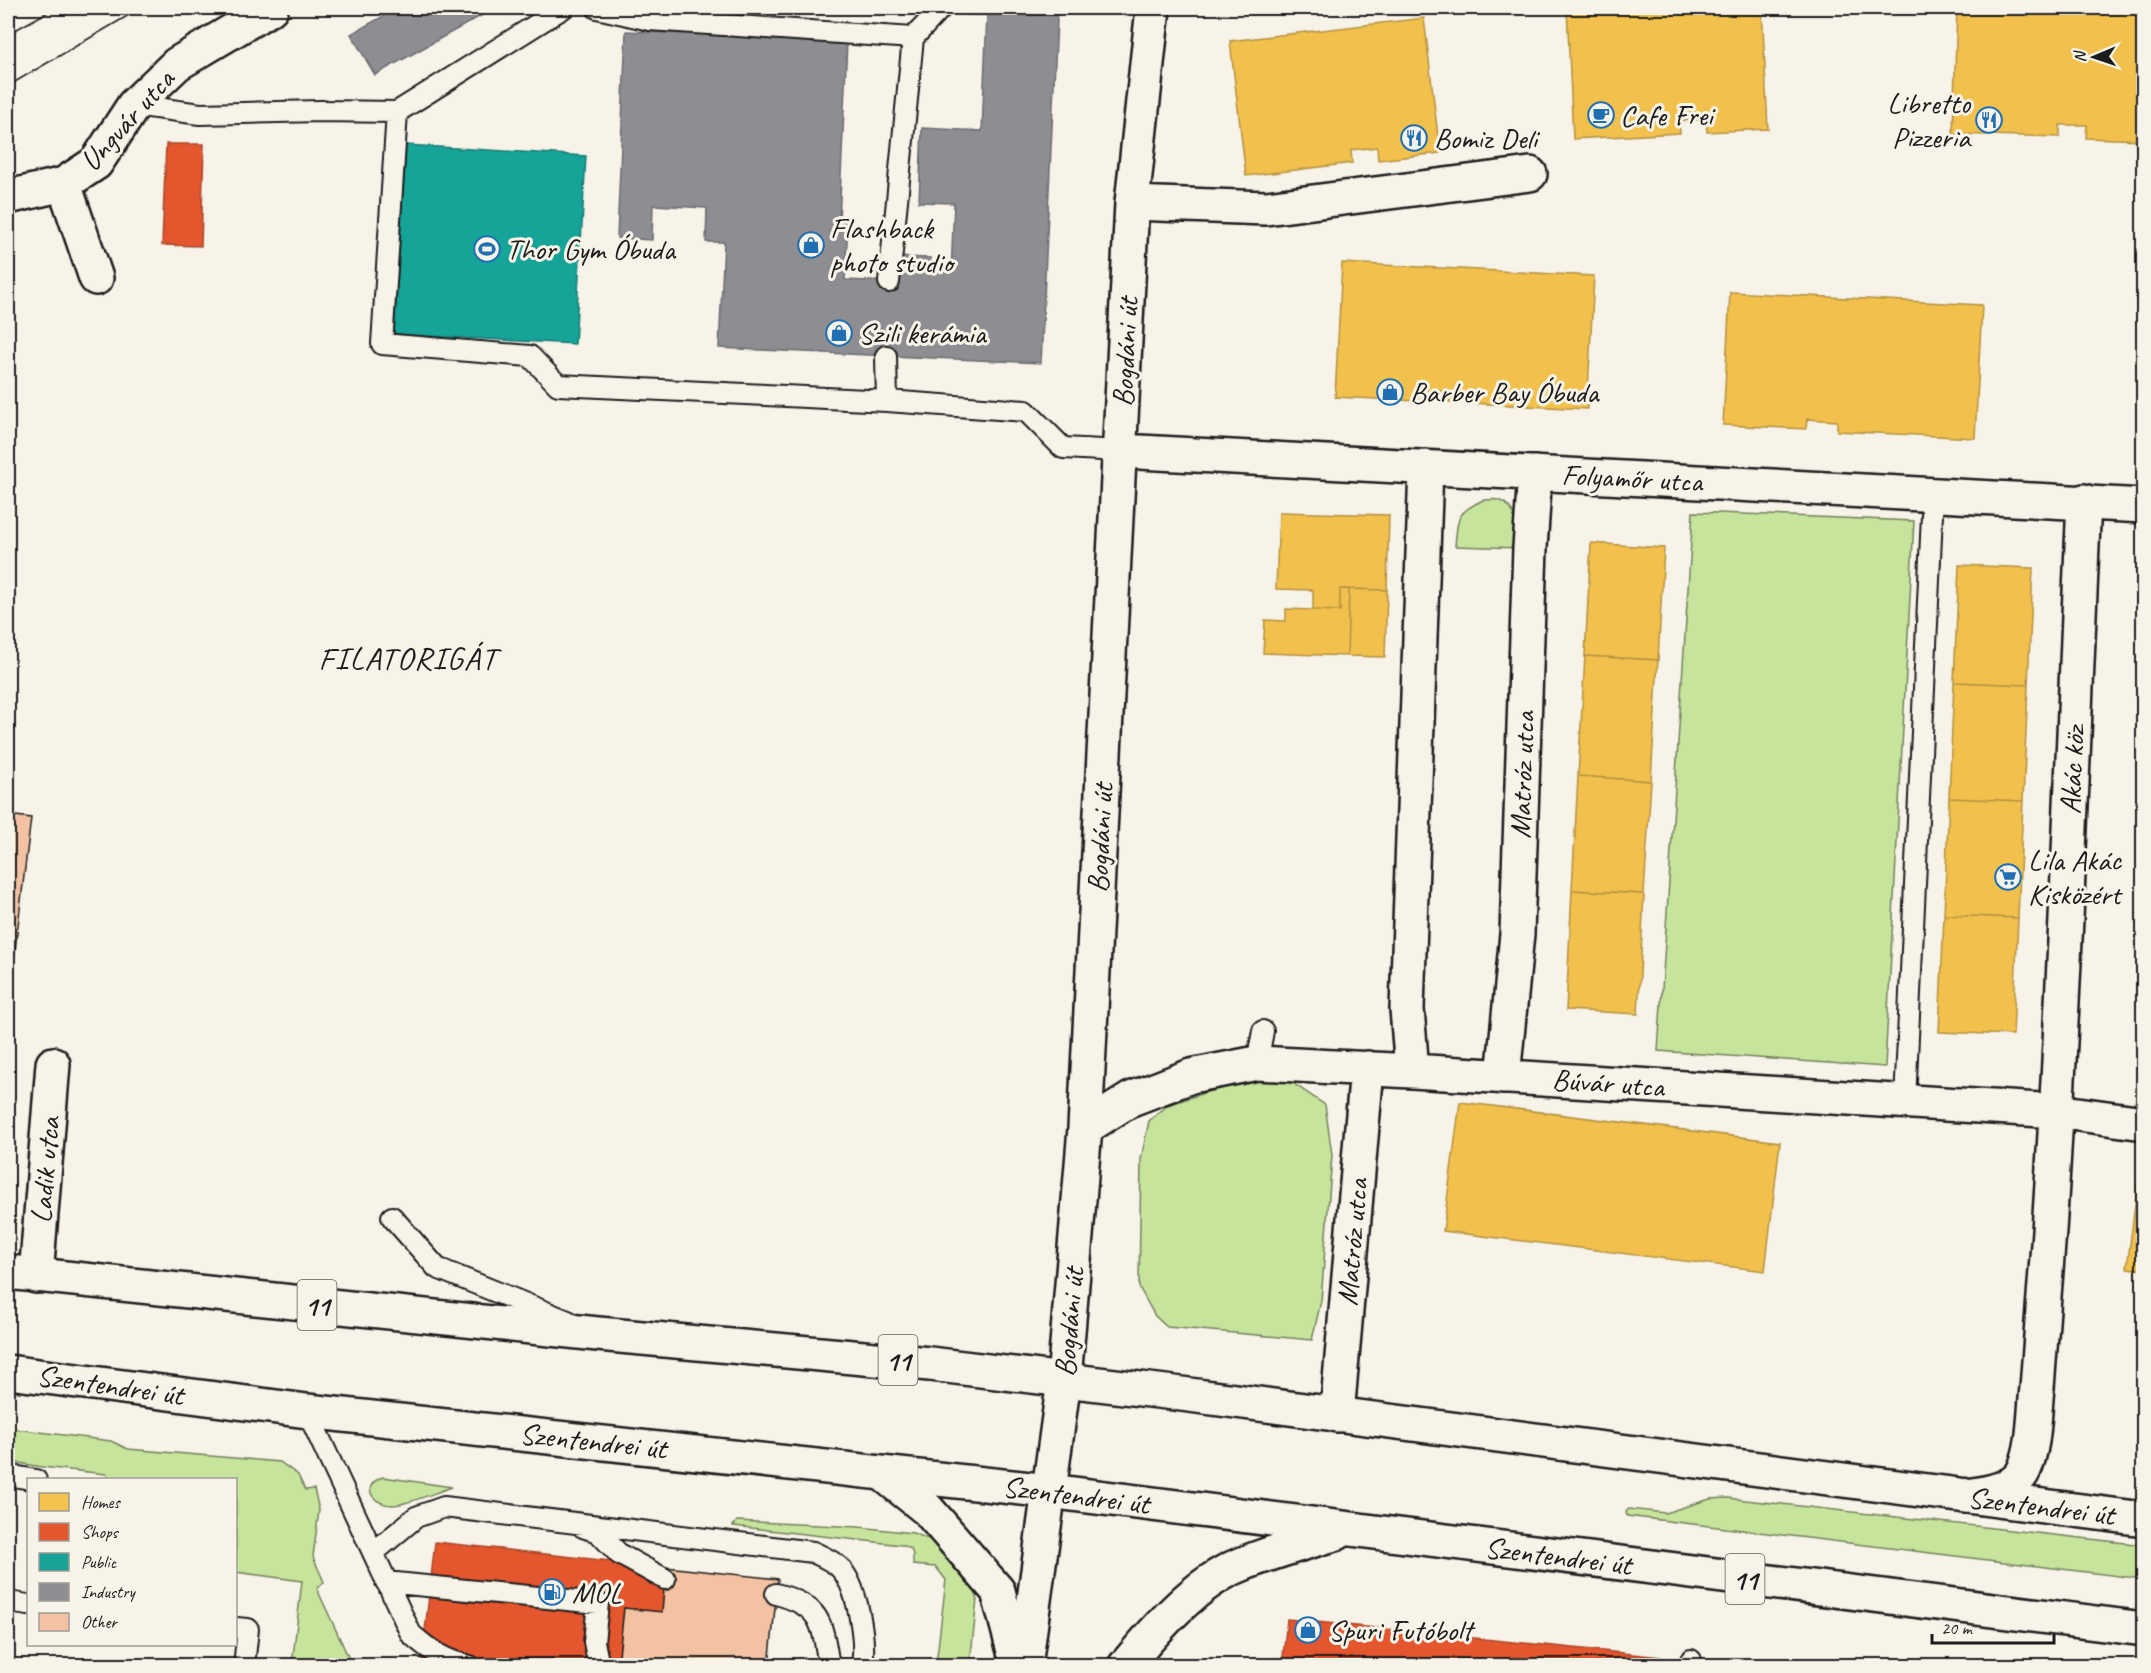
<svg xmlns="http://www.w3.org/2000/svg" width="2151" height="1673" font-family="Caveat,sans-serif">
<rect width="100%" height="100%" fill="#f7f3e8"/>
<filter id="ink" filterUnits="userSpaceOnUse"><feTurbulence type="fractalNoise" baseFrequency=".0167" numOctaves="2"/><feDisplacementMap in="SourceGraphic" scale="12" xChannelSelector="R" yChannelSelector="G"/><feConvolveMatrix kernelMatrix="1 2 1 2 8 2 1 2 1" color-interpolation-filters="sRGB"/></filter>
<g filter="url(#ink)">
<path fill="#c7e49c" stroke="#72805c" stroke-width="1.5" d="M1483,500C1488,500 1494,499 1498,500C1518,506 1518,531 1519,548L1455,546C1458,517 1456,513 1483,500Z
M1693,512L1914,521L1885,1067L1658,1051Z
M1246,1079L1291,1082L1325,1105L1332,1155L1321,1301L1312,1340L1167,1327L1155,1316L1139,1287L1141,1159L1149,1121L1168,1105Z
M8,1428L111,1441L128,1449L280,1462L298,1475L305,1490L314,1489L319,1510L313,1557L324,1582L317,1589L352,1665H292L302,1581L236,1572V1480L110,1479L106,1474L42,1467L8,1461Z
M383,1477L452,1487C436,1492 409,1504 394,1505C373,1506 359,1485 383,1477Z
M1728,1498L2143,1545V1579L1627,1516L1626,1512L1629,1509L1665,1513L1710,1499Z
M737,1521L859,1527L913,1533L939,1543L974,1583L977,1599L970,1665H936L946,1580L936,1567L913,1565V1555L911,1549L902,1545L733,1526Z"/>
<path fill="#f2c14e" stroke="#b2903f" stroke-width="1.5" d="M1567,8H1762L1768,129L1707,132L1706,119L1679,121L1680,133L1573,139Z
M1957,8H2144V140L2086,138L2087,125H2060V137L1953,134Z
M1424,18L1440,153L1378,160L1377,147L1351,150L1352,163L1246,176L1230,41Z
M1342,263L1594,276L1587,409L1449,402V392L1419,390L1418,401L1335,397Z
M1730,292L1982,305L1975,438L1837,431V421L1807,419L1806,429L1723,425Z
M1279,512L1389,515L1387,590L1340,589V611L1313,610V590L1276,589Z
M1591,543L1664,548L1658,660L1585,656Z
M1959,565L2033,568L2028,685L1954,682Z
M1340,589H1349L1347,656L1263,653L1265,620L1286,621V609L1340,611Z
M1349,589L1387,590L1385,657L1347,656Z
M1585,656L1658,660L1651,781L1578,776Z
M1954,682L2028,685L2023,801L1949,798Z
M1578,776L1651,781L1644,894L1572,890Z
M1949,798L2023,801L2018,918L1944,915Z
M1572,890L1644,894L1638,1014L1566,1010Z
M1944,915L2018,918L2013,1035L1939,1032Z
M1460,1102L1780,1142L1765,1271L1443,1231Z
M2138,1181H2144V1270L2127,1268Z"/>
<path fill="#e4572e" stroke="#a84529" stroke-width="1.5" d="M166,144H204L201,246L162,245Z
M435,1542L666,1567L662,1612L624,1608L618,1666H421Z
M1287,1619L1661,1657L1660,1666H1282Z"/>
<path fill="#17a398" stroke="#187a73" stroke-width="1.5" d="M406,145L586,156L575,344L394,334Z"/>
<path fill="#8d8d92" stroke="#6b6b6f" stroke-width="1.5" d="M398,8H495L375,75L351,34Z
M968,8H1054L1057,19L1041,363L719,348L724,242H706L707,208L653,205L652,240L617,238L626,31L847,41L839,222H848L845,280L895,282L896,257L931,258L930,271L951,272L954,203L919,202L922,128L982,131L987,15H968Z"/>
<path fill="#f2c2a2" stroke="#1c1c1c" stroke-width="1.5" d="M8,815L31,818L13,967H8Z
M666,1567L778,1579L769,1666H618L624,1608L662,1612Z"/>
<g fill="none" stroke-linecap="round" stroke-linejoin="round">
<g stroke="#1c1c1c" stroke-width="24">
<path id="lane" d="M597,8L650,20L913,38L889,282
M913,38L941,8
M134,105L200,114L320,111L397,112L563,8
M397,112L382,344L530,356L558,385L887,401L1026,411L1063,448L1121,451
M886,356L887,401
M1257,1063L1263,1031
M1905,1102L1933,493
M392,1217L437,1268L568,1321
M307,1411L411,1634C429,1650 445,1661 470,1666
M8,1475L36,1480
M583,1527L598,1532L619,1554L665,1579
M373,1553L416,1517L444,1507L813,1552C821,1556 831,1560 838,1566C858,1584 866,1640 862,1666
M386,1582L598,1603L594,1642L599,1666
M776,1594C822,1606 822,1623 829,1666
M8,1602L28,1605
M236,1628L248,1629L244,1666
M1690,1666L1691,1660"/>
</g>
<g stroke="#1c1c1c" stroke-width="38">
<path id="street" d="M64,184L96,278
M8,197L64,184L96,163L134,105L177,64L271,8
M1132,203L1266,208L1530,174
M1121,451L2144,506
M1412,1071L1407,1009L1426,467
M1503,1077L1517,934L1530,548L1535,473
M1085,1128L1131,1099L1191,1076L1257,1063L1412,1071L2056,1111L2144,1123
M36,1276L53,1064
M1064,1380L1085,1128L1132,203L1153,8
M1337,1415L1367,1068
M1965,1496C1983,1494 2015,1490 2024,1470C2035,1445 2034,1414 2037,1388C2041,1336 2045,1284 2049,1231C2065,988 2073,745 2084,501"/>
</g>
<g stroke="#1c1c1c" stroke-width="38">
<path id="secondary" d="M1025,1666L1064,1380"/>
</g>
<g stroke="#1c1c1c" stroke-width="38">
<path id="primary" d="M8,1272L598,1334L930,1364L1166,1392L2144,1519
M8,1372L307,1411L1049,1491L2144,1629
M883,1474L928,1510L998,1591L1018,1666
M1125,1666C1155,1630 1196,1582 1240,1565C1271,1552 1305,1543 1337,1533"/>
</g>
<use href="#lane" stroke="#f7f3e8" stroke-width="20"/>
<use href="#street" stroke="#f7f3e8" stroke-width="33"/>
<use href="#secondary" stroke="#f7f3e8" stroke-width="33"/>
<use href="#primary" stroke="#f7f3e8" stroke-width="33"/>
<path stroke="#1c1c1c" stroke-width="1.5" d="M8,34L55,8
M8,86L141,8"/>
</g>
</g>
<defs>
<g id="cafe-ring" transform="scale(1.35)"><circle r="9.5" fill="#f7f3e8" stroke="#1f6fb2" stroke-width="1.5"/><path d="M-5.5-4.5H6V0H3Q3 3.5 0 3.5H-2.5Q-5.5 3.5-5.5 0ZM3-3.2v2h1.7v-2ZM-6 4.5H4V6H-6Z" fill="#1f6fb2"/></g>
<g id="restaurant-ring" transform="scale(1.35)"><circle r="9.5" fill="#f7f3e8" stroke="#1f6fb2" stroke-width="1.5"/><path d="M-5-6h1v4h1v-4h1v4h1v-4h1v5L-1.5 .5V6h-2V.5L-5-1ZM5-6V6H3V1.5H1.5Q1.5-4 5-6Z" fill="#1f6fb2"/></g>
<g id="shop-ring" transform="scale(1.35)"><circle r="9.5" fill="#f7f3e8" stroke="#1f6fb2" stroke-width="1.5"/><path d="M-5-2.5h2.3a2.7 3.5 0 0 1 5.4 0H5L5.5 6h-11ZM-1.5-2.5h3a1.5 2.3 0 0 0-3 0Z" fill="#1f6fb2"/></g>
<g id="stadium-ring" transform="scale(1.35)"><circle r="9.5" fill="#f7f3e8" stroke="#1f6fb2" stroke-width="1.5"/><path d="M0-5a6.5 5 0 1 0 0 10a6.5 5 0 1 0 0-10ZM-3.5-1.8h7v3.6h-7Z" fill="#1f6fb2"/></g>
<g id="supermarket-ring" transform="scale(1.35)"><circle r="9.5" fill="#f7f3e8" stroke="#1f6fb2" stroke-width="1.5"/><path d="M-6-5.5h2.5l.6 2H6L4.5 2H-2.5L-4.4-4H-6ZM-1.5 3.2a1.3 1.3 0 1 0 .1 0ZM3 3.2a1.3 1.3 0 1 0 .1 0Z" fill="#1f6fb2"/></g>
<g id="fuel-ring" transform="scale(1.35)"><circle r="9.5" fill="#f7f3e8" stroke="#1f6fb2" stroke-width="1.5"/><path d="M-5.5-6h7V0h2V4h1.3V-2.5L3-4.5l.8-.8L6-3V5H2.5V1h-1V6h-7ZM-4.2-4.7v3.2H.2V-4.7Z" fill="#1f6fb2"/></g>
</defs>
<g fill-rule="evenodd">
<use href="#cafe-ring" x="1601" y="115"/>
<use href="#restaurant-ring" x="1989" y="120"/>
<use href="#restaurant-ring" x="1414" y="138"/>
<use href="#shop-ring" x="811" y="245"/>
<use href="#stadium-ring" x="487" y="249"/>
<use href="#shop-ring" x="839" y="333"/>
<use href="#shop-ring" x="1390" y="392"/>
<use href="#supermarket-ring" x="2008" y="877"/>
<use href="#fuel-ring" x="552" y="1592"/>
<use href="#shop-ring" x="1308" y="1630"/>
</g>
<g text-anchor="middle" stroke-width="6" stroke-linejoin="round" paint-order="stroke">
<g fill="#f7f3e8" stroke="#5e5c59" stroke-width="1.5">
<rect x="297.5" y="1280" width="39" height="50" rx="4.5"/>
<rect x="878.5" y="1335" width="39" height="50" rx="4.5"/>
<rect x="1725.5" y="1554" width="39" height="50" rx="4.5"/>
</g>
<g font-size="28" font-weight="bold" fill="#1c1c1c">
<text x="317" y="1315">11</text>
<text x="898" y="1370">11</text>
<text x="1745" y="1589">11</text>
</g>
<g font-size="30" fill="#1c1c1c" stroke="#f7f3e8" text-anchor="start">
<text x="1970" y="113" text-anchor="end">Libretto<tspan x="1970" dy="34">Pizzeria</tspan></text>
<text x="1620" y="125">Cafe Frei</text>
<text x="1434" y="148">Bomiz Deli</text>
<text x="830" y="238">Flashback<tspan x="830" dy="34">photo studio</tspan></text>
<text x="506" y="259">Thor Gym Óbuda</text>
<text x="858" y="343">Szili kerámia</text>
<text x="1410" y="402">Barber Bay Óbuda</text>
<text x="2028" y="870">Lila Akác<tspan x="2028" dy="34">Kisközért</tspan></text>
<text x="572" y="1602">MOL</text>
<text x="1328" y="1640">Spuri Futóbolt</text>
</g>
<g font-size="30" fill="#1c1c1c" stroke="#f7f3e8">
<text transform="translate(127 120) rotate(-48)" y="10">Ungvár utca</text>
<text transform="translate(1125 352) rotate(-87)" y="10">Bogdáni út</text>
<text transform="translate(1632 478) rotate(3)" y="10">Folyamőr utca</text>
<text transform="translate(2072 770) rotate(-87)" y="10">Akác köz</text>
<text transform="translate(1522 775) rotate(-88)" y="10">Matróz utca</text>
<text transform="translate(1100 838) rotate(-87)" y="10">Bogdáni út</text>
<text transform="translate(1608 1083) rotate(4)" y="10">Búvár utca</text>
<text transform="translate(45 1170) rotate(-85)" y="10">Ladik utca</text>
<text transform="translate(1352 1242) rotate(-85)" y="10">Matróz utca</text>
<text transform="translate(1069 1322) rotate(-85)" y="10">Bogdáni út</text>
<text transform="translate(110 1385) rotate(8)" y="10">Szentendrei út</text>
<text transform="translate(593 1441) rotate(6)" y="10">Szentendrei út</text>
<text transform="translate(1076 1495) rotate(7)" y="10">Szentendrei út</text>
<text transform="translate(2041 1506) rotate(7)" y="10">Szentendrei út</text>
<text transform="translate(1558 1556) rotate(7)" y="10">Szentendrei út</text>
</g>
<g font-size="32" letter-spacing="1.5" fill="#1c1c1c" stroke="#f7f3e8">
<text x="408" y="669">FILATORIGÁT</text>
</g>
</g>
<rect width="2151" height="1673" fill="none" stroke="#f7f3e8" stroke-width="30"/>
<rect x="15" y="15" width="2121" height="1643" fill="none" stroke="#1c1c1c" stroke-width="2" filter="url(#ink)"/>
<rect x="27" y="1478" width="210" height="168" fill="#f7f3e8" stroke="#9f9d96" stroke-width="1.5"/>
<rect x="39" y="1493" width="30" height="18" fill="#f2c14e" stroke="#9f9d96" stroke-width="1.5"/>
<text x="81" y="1508" font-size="18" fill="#1c1c1c">Homes</text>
<rect x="39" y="1523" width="30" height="18" fill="#e4572e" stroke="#9f9d96" stroke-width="1.5"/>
<text x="81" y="1538" font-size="18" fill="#1c1c1c">Shops</text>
<rect x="39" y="1553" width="30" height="18" fill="#17a398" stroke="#9f9d96" stroke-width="1.5"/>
<text x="81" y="1568" font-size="18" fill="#1c1c1c">Public</text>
<rect x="39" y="1583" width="30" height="18" fill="#8d8d92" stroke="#9f9d96" stroke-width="1.5"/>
<text x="81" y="1598" font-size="18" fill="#1c1c1c">Industry</text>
<rect x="39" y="1613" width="30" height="18" fill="#f2c2a2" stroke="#9f9d96" stroke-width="1.5"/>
<text x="81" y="1628" font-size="18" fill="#1c1c1c">Other</text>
<g transform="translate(2094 57) rotate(268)" stroke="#f7f3e8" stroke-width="4.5" paint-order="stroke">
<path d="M0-4.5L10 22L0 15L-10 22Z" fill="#1c1c1c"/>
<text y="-9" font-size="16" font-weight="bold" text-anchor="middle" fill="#1c1c1c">N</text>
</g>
<path d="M1932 1634v9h122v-9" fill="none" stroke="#1c1c1c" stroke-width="3"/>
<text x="1941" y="1634" font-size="18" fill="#1c1c1c" stroke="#f7f3e8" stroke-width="4.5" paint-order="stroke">20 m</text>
</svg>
